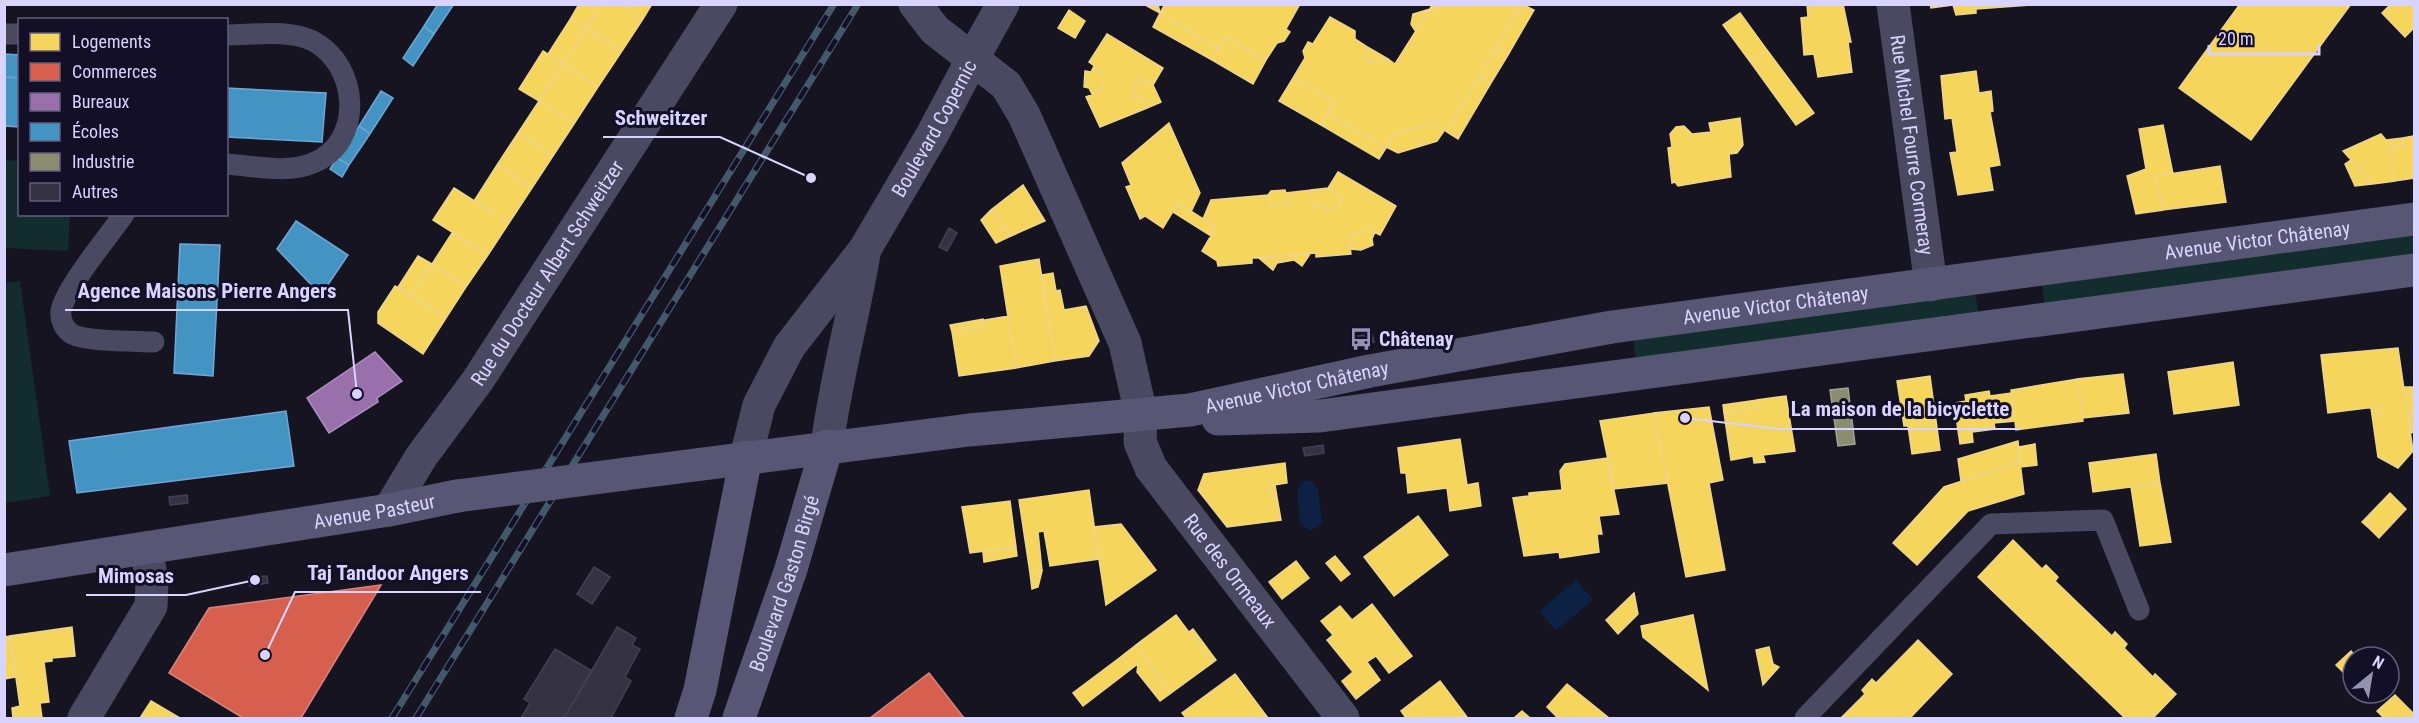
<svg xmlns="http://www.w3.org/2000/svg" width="2419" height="723" font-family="'Roboto Condensed',sans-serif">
<rect width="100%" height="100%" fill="#161421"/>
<path fill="#132c2d" d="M5,160L19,161L20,214L70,215L68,251L5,248Z
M2414,233V257L2045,308L2042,284Z
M20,281L50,496L5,503V283Z
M1975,291L1979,316L1636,362L1633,338Z"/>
<path fill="#0d2144" d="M1303,481H1311L1318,489L1322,523L1311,531L1300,524L1297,490Z
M1576,580L1593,600L1556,631L1539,611Z"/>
<path fill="#f6d55c" stroke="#edd58d" stroke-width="1.5" d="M579,4H601L586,28L571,18Z
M601,4H621L643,19L622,51L586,28Z
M621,4H652L643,19Z
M1147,4H1158L1160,13L1147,6Z
M1165,4H1300L1286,29L1290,32L1284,41L1277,43L1266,60L1226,37L1219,49L1160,13Z
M1433,4H1442L1438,11L1431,7Z
M1442,4H1522L1447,132L1434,123L1394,134L1386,148L1327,114L1335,102L1293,78L1305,58L1303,51L1308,42L1313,44L1330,17L1355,31V39L1369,48L1364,58L1372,62L1388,59L1395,64L1431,7L1438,11Z
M1522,4L1534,10L1508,55L1496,48Z
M1807,4H1843L1851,42H1848L1852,72L1818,77L1814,54L1804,55L1801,18L1808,17Z
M1930,4H2030V5L1976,9V13L1956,15L1953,5L1931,8Z
M2240,4H2351L2251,140L2179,88Z
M2391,4H2414V28L2405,37L2382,13Z
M1430,9L1416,32L1411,24L1413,14Z
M1069,10L1085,21L1075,38L1058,28Z
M1160,13L1219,49L1212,60L1153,27Z
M1740,13L1767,50L1751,63L1723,25Z
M571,18L586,28L563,64L548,54Z
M586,28L622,51L598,87L563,64Z
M1107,34L1163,68L1153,85L1141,79L1135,84L1134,97L1142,98L1147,108L1100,127L1086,97L1101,91L1103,72L1089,62Z
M1226,37L1266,60L1253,84L1212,60Z
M1369,48L1388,59L1372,62L1364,58Z
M1496,48L1508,55L1491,83L1480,76Z
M1767,50L1814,113L1796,125L1751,63Z
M543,51L563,64L539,101L519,89Z
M563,64L598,87L574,124L539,101Z
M1094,66L1103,72L1101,91L1092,94L1089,88L1084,87L1085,71L1091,72Z
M1976,71L1979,93L1991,91L1993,111L1990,112L2000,165L1989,167L1993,190L1958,195L1950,153L1957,152L1952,118L1945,119L1941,76Z
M1480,76L1491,83L1458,139L1447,132Z
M1293,78L1335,102L1321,125L1279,101Z
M1141,79L1153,85L1161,102L1147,108L1142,98L1134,97L1135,84Z
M539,101L574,124L553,156L518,133Z
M1327,114L1386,148L1379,159L1321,125Z
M1740,118L1743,145L1737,153L1729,154L1731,177L1678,186L1675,182L1672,183L1668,148L1672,147L1670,134L1676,127L1684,126L1692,134L1711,132L1709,123Z
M1169,123L1200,193L1191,212L1178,203L1163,228L1145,216L1140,219L1126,187L1131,185L1122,163Z
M1434,123L1444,131L1437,141L1398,153L1386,147L1394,134Z
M2163,125L2173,174L2156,176L2163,210L2136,214L2127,176L2146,169L2139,129Z
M518,133L553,156L532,188L497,165Z
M2381,134L2386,140L2402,138L2403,145L2391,146L2395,181L2373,184L2343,151Z
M2414,136V178L2395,181L2391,146L2403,145L2402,138Z
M2351,160L2373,184L2355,186L2345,164Z
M497,165L532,188L509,223L474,201Z
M2220,166L2226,202L2163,210L2156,176Z
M1338,172L1396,206L1380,235L1366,228L1349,238L1351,254L1316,257V253L1252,258V263L1218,266L1217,261L1202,251L1216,227L1203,219L1211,200L1268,195L1270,206L1290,204L1286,193L1311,190L1313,207L1324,206L1328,211L1340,205L1338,202L1341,197L1328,188Z
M1023,185L1045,221L1011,236L991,210Z
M454,188L509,223L488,255L433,220Z
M1328,188L1341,197L1338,202L1340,205L1328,211L1324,206L1313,207L1311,190Z
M1285,190L1290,204L1270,206L1268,195L1271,191Z
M1178,203L1216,227L1211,236L1173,212Z
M991,210L1011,236L996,243L981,220Z
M1366,228L1375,232L1372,239L1373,245L1361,250L1350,249L1349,238Z
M452,233L488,255L466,287L432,264Z
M1310,254L1302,266L1294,260L1277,263L1273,270L1259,258Z
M418,256L432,264L411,296L398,287Z
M1039,259L1055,361L1016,368L1000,266Z
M432,264L466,287L446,318L411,296Z
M1053,273L1056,291L1044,293L1041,275Z
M395,286L446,318L423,354L378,323V312Z
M1060,290L1064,310L1086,306L1099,341L1089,356L1055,361L1044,293Z
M1008,316L1016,368L959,376L952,332L985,327L984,320Z
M983,319L985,327L952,332L950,325Z
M2398,348L2413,451L2398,468L2378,457L2372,415L2384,414L2383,406L2328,413L2321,355Z
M2233,362L2239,405L2174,414L2168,372Z
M2123,374L2129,413L2083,418L2077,379Z
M1930,376L1940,450L1912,454L1908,426H1904L1897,381Z
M2077,379L2083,421L2016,430L2011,390Z
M2404,387H2414V415L2408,416Z
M1989,391L1990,396L2011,393L2015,421L1994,423L1995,429L1972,432L1973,442L1960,444L1954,403L1966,401L1965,395Z
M1786,396L1795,451L1763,455L1765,462L1754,463L1753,456L1731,460L1724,413L1758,408L1757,400Z
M1757,400L1758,408L1724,413L1723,405Z
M2383,406L2384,414L2372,415L2371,408Z
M1709,407L1723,480L1709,483L1725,570L1686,577L1654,413Z
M1654,413L1668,483L1614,489L1600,421Z
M2414,415V432L2411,433L2408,416Z
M1460,439L1467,485L1478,483L1481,506L1450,511L1447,488L1408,493L1406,473H1401L1398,448Z
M2018,441L2020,462L1961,481L1958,459Z
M2035,444L2037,465L2021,467L2018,447Z
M2156,454L2160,483L2093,492L2089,463Z
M1607,458L1619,514L1599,516L1602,534H1597L1599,552L1560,558L1559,552L1524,556L1513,498L1529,496V493L1562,490L1560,471L1565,464Z
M2020,462L2024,494L1968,511L1917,565L1893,543L1944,487Z
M1285,463L1287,483L1269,486L1271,498L1277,497L1281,520L1227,527L1198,490L1204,474Z
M2160,483L2171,542L2140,546L2131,487Z
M1275,485L1277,497L1271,498L1269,486Z
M1089,490L1099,559L1050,566L1044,531L1038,532L1042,571L1030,573L1019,500Z
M2390,493L2406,509L2379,538L2370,529L2371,526L2365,519Z
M1010,501L1016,547L970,553L962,507Z
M1418,516L1448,555L1394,596L1364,557Z
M2365,519L2371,526L2370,529L2362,522Z
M1121,524L1156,570L1106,605L1094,527Z
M2013,540L2042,569L2046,565L2058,577L2055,581L2112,636L2115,632L2127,644L2124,648L2153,677L2155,674L2176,694L2153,718H2125L1978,577Z
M1016,547L1017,556L984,562L983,552Z
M1335,556L1350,574L1341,581L1326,563Z
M1296,561L1309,578L1282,599L1269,582Z
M1042,571L1038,587L1032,589L1030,573Z
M1634,593L1638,614L1618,634L1606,620Z
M1372,604L1412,656L1389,673L1376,656L1367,662L1380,680L1356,699L1342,681L1353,672L1327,640L1333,635L1321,621L1340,606L1352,620Z
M1176,615L1212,663L1171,693L1136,645Z
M1693,615L1708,690L1643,637L1641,626Z
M72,627L75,656L52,658V661L44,662L49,702L40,703L42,718H13L12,708L20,706L10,636Z
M1193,629L1216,660L1212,663L1189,632Z
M10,636L16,677L4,679V637Z
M1918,640L1952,674L1910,718H1841L1865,694L1862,690L1872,679L1876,683Z
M1136,645L1171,693L1160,701L1137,672L1138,664L1131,669L1122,656Z
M1769,647L1773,664L1779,667L1763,685L1756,650Z
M2351,651L2356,657H2353V669L2346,675L2336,665Z
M1122,656L1131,669L1083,706L1073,693Z
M1235,674L1268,718H1186L1182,713Z
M1440,681L1467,717L1406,718L1401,711Z
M1567,684L1609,718H1558L1547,707Z
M2395,695L2414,714V718H2384L2377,711Z
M151,701L180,718H140Z
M1522,711L1530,718H1514Z"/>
<path fill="#d6604d" stroke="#d78382" stroke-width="1.5" d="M381,585L301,718H243L169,673L209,608Z
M929,673L964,718H870Z"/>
<path fill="#9970ab" stroke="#ac8ec4" stroke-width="1.5" d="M375,352L402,381L377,398L378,402L329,433L307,398Z"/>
<path fill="#4393c3" stroke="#70a6d5" stroke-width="1.5" d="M438,4H454L434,34L424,26Z
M424,26L434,34L413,66L403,58Z
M4,54L20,55V78L4,77Z
M4,77L20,78V127L4,126Z
M226,88L326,93L322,142L226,137Z
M381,91L393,98L370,134L359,126Z
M359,126L370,134L349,165L337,158Z
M337,158L349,165L342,177L330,169Z
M296,221L348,255L321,295L277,249Z
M180,244L220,245L213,376L174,373Z
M286,411L294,466L77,493L69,441Z"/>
<path fill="#8c8c6e" stroke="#a3a29a" stroke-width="1.5" d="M1848,388L1855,444L1838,446L1830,390Z"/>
<path fill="#343243" stroke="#433f54" stroke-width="1.5" d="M949,228L957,233L947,251L939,247Z
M1372,334L1374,342L1352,345L1351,337Z
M1323,445L1324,453L1305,456L1303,448Z
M187,495L188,503L170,505L169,497Z
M594,567L610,577L592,604L577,594Z
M267,576L268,583L250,586L249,577Z
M617,627L636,638L632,645L640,649L625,677L631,681L611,718H564Z
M555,649L592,671L564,718H521L530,703L524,699Z"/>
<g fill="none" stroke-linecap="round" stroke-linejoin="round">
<path stroke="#4a4962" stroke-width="21" d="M4,34H20
M226,35C253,35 288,29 313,41C359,65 365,142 313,163C287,174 254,166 226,164
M124,214C109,236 65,288 61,311C60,320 64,329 72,334C86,342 137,341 154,342
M1805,718L1991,524L2103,520L2139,610"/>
<g stroke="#4a4962" stroke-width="33">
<path id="s1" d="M1893,4L1931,285"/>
<path d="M973,58L1003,4"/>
<path id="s2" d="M1141,414L1140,442L1151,468L1343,718"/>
<path id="s3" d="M389,510L421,457L478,380L721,4"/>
<path d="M84,718L151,606L152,581L146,548"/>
</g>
<g stroke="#4a4962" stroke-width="33">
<path d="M915,4L935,30L1006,85L1024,115L1125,343L1141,414"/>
<path d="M827,446C835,382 853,319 864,254"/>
<path id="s4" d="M746,457L759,405L789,347L865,249L932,135L973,58"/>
</g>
<g stroke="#575674" stroke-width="33">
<path d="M1218,419L1320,416L2414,270"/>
<path id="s5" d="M625,474L969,430L1190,410L1370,371L1612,327L2414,219"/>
<path id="s6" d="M4,570L389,510L457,496"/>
<path d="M691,718L700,690L746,457"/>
<path id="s7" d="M739,718L791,569L827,446"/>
</g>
<g stroke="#43596b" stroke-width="7">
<path id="rail" d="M392,718L834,4
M416,718L858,4"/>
</g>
<use href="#rail" stroke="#130f26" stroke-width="4.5" stroke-dasharray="14" stroke-linecap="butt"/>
<path stroke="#575674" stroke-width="33" d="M457,496L625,474"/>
</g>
<defs>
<g id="bus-bare" transform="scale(1.8)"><path d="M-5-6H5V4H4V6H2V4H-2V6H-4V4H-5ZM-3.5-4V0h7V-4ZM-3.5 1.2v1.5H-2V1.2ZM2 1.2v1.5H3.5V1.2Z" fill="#9591b1" stroke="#130f26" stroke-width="2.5" paint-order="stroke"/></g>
</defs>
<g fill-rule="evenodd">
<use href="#bus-bare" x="1361" y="339"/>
</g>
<g text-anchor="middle" stroke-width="6" stroke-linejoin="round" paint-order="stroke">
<g font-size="20" fill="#d9d4ff" stroke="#130f26">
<text dy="7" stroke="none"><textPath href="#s4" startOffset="382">Boulevard Copernic</textPath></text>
<text dy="7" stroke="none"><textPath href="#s1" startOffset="142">Rue Michel Fourre Cormeray</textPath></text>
<text dy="7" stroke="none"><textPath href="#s5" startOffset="1650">Avenue Victor Châtenay</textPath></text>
<text dy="7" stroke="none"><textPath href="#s3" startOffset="285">Rue du Docteur Albert Schweitzer</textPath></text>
<text dy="7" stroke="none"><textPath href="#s5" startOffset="1164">Avenue Victor Châtenay</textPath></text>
<text dy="7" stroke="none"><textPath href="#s5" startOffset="678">Avenue Victor Châtenay</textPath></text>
<text dy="7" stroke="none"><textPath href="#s6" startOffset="375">Avenue Pasteur</textPath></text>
<text dy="7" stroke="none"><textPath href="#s2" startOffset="186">Rue des Ormeaux</textPath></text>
<text dy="7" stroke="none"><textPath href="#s7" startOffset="142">Boulevard Gaston Birgé</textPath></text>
</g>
<g font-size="20" font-weight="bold" fill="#d9d4ff" stroke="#130f26" text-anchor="start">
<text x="1379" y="346">Châtenay</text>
</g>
</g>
<path fill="none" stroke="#d9d4ff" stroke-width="2" d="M811 178L720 137H603M357 394L348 310H65M1685 418L1779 429H2021M265 655L295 592H481M255 580L186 595H86"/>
<g fill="#d9d4ff" stroke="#130f26" stroke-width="2">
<circle cx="811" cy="178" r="6"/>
<circle cx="357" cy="394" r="6"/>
<circle cx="1685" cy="418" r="6"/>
<circle cx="265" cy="655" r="6"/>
<circle cx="255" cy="580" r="6"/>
</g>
<g font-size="21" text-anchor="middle" font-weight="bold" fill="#d9d4ff" stroke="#130f26" stroke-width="6" stroke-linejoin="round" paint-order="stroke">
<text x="661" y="125">Schweitzer</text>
<text x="207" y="298">Agence Maisons Pierre Angers</text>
<text x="1900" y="416">La maison de la bicyclette</text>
<text x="388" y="580">Taj Tandoor Angers</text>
<text x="136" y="583">Mimosas</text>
</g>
<rect width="2419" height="723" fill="none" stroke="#d9d4ff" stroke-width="12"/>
<rect x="18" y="18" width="210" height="198" fill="#130f26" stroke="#625e7d" stroke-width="1.5"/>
<rect x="30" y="33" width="30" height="18" fill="#f6d55c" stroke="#625e7d" stroke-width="1.5"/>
<text x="72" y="48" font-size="18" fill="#d9d4ff">Logements</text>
<rect x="30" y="63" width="30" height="18" fill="#d6604d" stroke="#625e7d" stroke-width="1.5"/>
<text x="72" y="78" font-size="18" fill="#d9d4ff">Commerces</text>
<rect x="30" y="93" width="30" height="18" fill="#9970ab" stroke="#625e7d" stroke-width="1.5"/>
<text x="72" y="108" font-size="18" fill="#d9d4ff">Bureaux</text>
<rect x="30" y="123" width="30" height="18" fill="#4393c3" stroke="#625e7d" stroke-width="1.5"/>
<text x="72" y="138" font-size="18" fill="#d9d4ff">Écoles</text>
<rect x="30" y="153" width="30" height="18" fill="#8c8c6e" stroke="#625e7d" stroke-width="1.5"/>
<text x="72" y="168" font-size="18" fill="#d9d4ff">Industrie</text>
<rect x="30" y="183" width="30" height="18" fill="#343243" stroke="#625e7d" stroke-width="1.5"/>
<text x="72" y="198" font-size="18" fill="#d9d4ff">Autres</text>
<g transform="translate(2371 675) rotate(30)"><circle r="28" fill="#130f26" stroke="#625e7d" stroke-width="1.5"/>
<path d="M0-4.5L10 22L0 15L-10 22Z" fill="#9591b1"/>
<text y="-9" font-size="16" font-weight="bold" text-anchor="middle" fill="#d9d4ff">N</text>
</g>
<path d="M2209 45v9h110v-9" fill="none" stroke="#d9d4ff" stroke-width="3"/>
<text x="2218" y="45" font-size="18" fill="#d9d4ff" stroke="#130f26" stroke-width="4.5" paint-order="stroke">20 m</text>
</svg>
